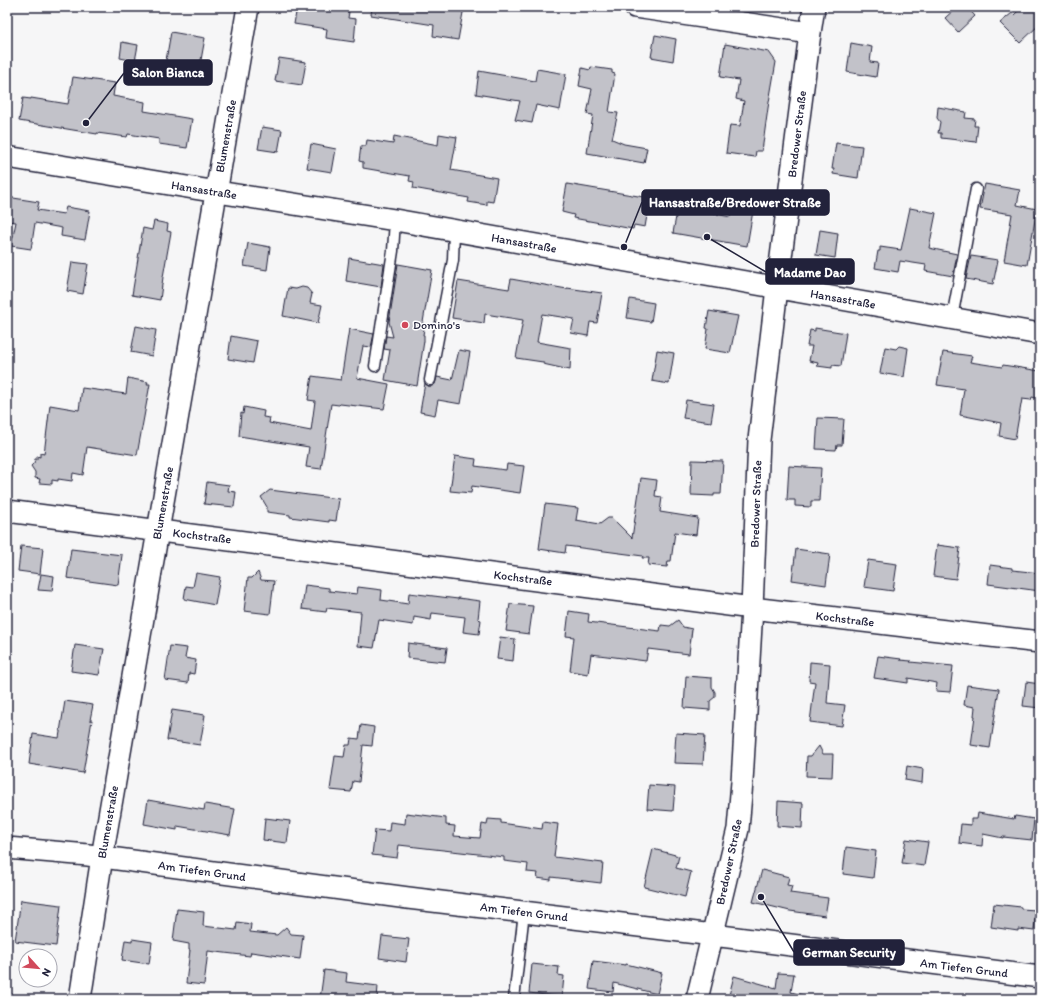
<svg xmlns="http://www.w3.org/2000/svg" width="1047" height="1006" font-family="Itim,sans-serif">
<rect width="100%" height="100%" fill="#f6f6f7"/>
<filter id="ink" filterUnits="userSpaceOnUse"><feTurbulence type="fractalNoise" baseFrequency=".025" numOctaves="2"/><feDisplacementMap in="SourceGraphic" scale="8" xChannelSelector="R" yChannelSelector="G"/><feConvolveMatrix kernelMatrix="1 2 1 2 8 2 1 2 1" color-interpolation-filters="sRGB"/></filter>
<g filter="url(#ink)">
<path fill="#c2c2c9" stroke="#22223b" d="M297,7H320L349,12L348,18L356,19L354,42L326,38L327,29L294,24Z
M372,7H464L458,40L433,36L434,25L371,15Z
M957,7H967L975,16L958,32L945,18Z
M1022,7H1040V24L1020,43L1000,23L1012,13L1014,15Z
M171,32L205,38L199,71L165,66Z
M655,35L676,39L673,61L651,57Z
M122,42L138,45L135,61L120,58Z
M851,43L872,47L870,62L878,63L876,77L847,72Z
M725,44L769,52L776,62L768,108L762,151H756L755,157L726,153L730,125L740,126L744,101L736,99L739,80L720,77Z
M279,58L306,62L302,85L275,81Z
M591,67L612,70V73L615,74L609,112L618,113L612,139L624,144L647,148L644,163L587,153L593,115L587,114L592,89L579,86L582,68L590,70Z
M537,69L566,74L560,110L536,105L532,123L515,120L520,101L476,94L479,71L535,81Z
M73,77L115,83L113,96L145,102L144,111L192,119L187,148L159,144V139L128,134L127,137L97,133V134L19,121L23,98L31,99V98L68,104Z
M938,107L966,112L965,118L975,119L974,126H978L976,142L941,138V133H938L940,122L937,118Z
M262,127L282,130L278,152L258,149Z
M439,134L457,137L451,170L497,178L493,202L487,201V205L468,202L469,198L413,188L414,182L409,181L410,176L363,168V162L359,161L361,146H366L367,140L393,144L394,136L438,145Z
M836,143L862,146L858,178L833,174L834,169H832Z
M311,144L336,149L332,172L307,168Z
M567,184L650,198L645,227L634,225L633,229L573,218L574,215L562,212Z
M985,184L1020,190L1017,205L1037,209L1027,265L1004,261L1012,214L980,209Z
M736,195L755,199L747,246L673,233L678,206L730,217L731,211H733Z
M7,197L39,202L37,210L64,214L66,207L90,211L85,240L61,236L62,228L35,223L31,249L11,246L16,222L7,221Z
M910,208L936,213L929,248L957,254L953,276L925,271L926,265L900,261L898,272L875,268L878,251H880V247L901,250Z
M154,221L168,224L167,231L171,232L163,277L160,300L132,295L143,228L152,230Z
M820,230L838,233L835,258L816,255Z
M248,243L270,247L267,270L244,266Z
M971,256L998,260L993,284L966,279Z
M349,258L384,264L381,287L346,281Z
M72,262L88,264L83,294L67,291Z
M398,264L432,270L422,328L424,329L423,335H424V341L417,386L385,380L390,350L384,349L386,336L393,337L389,322Z
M511,279L567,289V288L602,293L597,323L590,322L588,336L571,333L574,319L542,314L537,342L571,348L570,370L543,364V362L516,358L523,320L485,314L484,323L452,318L458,281L509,289Z
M302,287L307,288L312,294L310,303L322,305L318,323L283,316L288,288L296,289Z
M630,299L654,303L651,322L627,318Z
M709,311L738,316L730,353L705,349L708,329L706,328Z
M136,326L156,330L152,356L131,352Z
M815,328L846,333L841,366L832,365V368L817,366L818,363L809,361L812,346H807L810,330L815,331Z
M349,329L374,334L371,347L363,346L357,378L389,384L384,409L340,404L339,405L331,404L321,469L306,467L309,447L239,436L241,413L243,414L244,407L264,411L263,417L270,418L269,423L311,431L315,401L308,400L312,376L341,380Z
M231,336L257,341L253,363L228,359Z
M899,346L908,348L904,377L880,373L885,347L896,349Z
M459,350L470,352L461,404L438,400L435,415L420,412L425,383L428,386H432L435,384L437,377L452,380Z
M657,350L674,353L669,384L652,381Z
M943,352L972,356L970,362L1002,367L1003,365L1040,371V399L1032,397L1031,400L1022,399L1015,439L999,436L1001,423L960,415L964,389L937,385Z
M128,378L148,382L147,384H150L137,455L87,447L83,475L73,473L72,481L58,479V481L52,480V484L39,483L40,479L35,478V472L31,466L34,463L35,459H37V456L40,457V453L44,454L50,405L79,410L82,388L126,394Z
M686,400L714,404L711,422L683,418Z
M818,418L844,419L842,445H837L836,450L816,449Z
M455,456L476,459L475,466L506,470L507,464L524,466L520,493L472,486L471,493L450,491Z
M692,460L723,461L721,494H714V496L691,495Z
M789,466L821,468L819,501H811V507L795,506V500H787Z
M641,478L657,480L655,496L662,497L660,512L698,518L696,535L675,532L671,561H668L667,567L648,565L649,558H642L643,556L566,546L565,553L539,549L545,504L578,508L576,520L600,524L608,518H612L632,538Z
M207,482L229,485L228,491L236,492L234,507L204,504Z
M270,490L339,499L336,521L329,520V522L290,517V515L267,512V507L261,497Z
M937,545L960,548L956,579L933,576Z
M21,546L43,548L40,574L18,571Z
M71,549L122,555L118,585L67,578Z
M796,549L830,554L826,585L792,580Z
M868,560L897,564L893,591L864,587Z
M990,565L1012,568V570L1040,573V591L988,584Z
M258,572L261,580L274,581L270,614L244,611L248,578H252Z
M196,573L220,577L215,605L184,599L186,586L193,587Z
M41,574L54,576L52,591L38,590Z
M305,585L329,588V591L357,594L358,587L382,590L381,600L408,604L409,593L458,599V598L480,601L478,619L481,620L479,634L463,632L465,617L432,613L431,620L414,617L413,625L379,620L374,648L358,646L361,612L327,608L326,612L302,609Z
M510,604L533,606L529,634L506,631Z
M569,611L589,614L588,622L660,631L661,625L670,626L678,620L683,627L692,629L689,654L648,649L646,661L591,654L588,674L570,671L574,637L566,636Z
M500,637L515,639L513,661L497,659Z
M408,643L447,648L445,662L407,658Z
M75,645L104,649L99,675L71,671Z
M170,646L187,648L185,658L196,660L194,674L189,673L188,683L165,680Z
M878,656L901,659L900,660L911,661L910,662L953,666L950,692L936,691L937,683L908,678V683L874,678Z
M810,662L830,664L827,703L845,705L842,726L810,722L815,682L809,681Z
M686,676L712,678V687L715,692V697L710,701V710L684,708Z
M1026,682L1040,684V708L1023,706Z
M967,685L999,689L990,748L971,745L975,716H974L975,707L964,705Z
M65,701L93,705L90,720H92L83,773L29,764L33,734L59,738Z
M172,710L205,715L200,745L167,740Z
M361,725L374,727L372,746L363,745L359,782L353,781L351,792L330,790L335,756L344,757L346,745H350L351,738L359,739Z
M676,733L705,735L703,764L674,763Z
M819,746L823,754H833L832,777L806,776L807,756H811Z
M907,766L923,769L922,783L905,780Z
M649,785L675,787L673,811L647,809Z
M148,800L204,810L205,804L235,809L230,835L177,826V830L144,824Z
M778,801L803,803L802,828L777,826Z
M406,813L446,818V825L455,826L454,836L480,838L482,824L487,825L488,819L501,820V823L542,829L543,822L558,824L554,857L603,863L601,883L551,877V880L537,878L538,873L527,872L528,864L504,861V857L452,851L399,845L397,858L372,855L375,830L389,831L390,822L405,824Z
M978,813L1014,819L1015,816L1034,819L1032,840L1003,837V838L983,834L982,846L959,843L961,824L971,825V819H977Z
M265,818L290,821L287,843L263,840Z
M906,839L928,842L924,866L902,863Z
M846,847L876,851L873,878L843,874Z
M653,849L679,856L676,868L691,872L685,897L644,887Z
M762,870L789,877L787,885L792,886L790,893L828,898L825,916L790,911L753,902Z
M21,900L61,905L56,946L15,941Z
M994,904L1021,907V909L1036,910L1034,931L1018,929V931L991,927Z
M177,909L204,912L203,926L236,930L237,922L251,924L250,932L277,935L286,927L291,934L303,935L300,959L251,952L250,956L208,951L204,985L186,983L190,950H189V944L173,941Z
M382,936L409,939L406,962L379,958Z
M132,939L152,942L149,964L122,960L125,940L132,941Z
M593,961L626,965V964L662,973L657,994L614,983L613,992L589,989Z
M532,964L559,967L558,975L564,976L562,997L529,993Z
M324,970L347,973L346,982L378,986L377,999H320Z
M778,973L794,974L791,992L802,995L801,999H728L734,976L776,988Z"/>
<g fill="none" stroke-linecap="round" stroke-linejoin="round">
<g stroke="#22223b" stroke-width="13">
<path id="service" d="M952,318L976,189
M375,366L393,251L395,220
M430,380L453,260L454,231
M514,999L524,912"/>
</g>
<g stroke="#22223b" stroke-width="24">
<path id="minor" d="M635,7L810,33
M7,157L199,189L395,220L1040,334
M7,511L752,608L1040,642
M7,848L88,855L408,898L713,935L1040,977
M80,999L102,857L248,7
M697,999L738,829L742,782L752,608L759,440L777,288L810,33L814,7"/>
</g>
<use href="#service" stroke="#fff" stroke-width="10"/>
<use href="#minor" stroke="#fff" stroke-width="21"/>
</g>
</g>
<circle fill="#d1495b" stroke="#fff" stroke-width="1.5" cx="405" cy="325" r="4"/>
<g text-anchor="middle" stroke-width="3" stroke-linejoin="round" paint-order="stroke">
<g font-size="12" fill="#22223b" stroke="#fff">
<text transform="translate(797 134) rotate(-83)" y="4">Bredower Straße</text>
<text transform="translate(226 136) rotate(-80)" y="4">Blumenstraße</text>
<text transform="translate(204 190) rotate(9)" y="4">Hansastraße</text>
<text transform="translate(524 243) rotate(10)" y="4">Hansastraße</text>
<text transform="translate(843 299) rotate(10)" y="4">Hansastraße</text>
<text transform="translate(163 503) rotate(-80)" y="4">Blumenstraße</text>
<text transform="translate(756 504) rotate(-88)" y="4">Bredower Straße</text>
<text transform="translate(202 536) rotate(7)" y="4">Kochstraße</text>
<text transform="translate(523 578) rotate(7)" y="4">Kochstraße</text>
<text transform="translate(845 619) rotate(7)" y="4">Kochstraße</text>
<text transform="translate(108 822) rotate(-80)" y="4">Blumenstraße</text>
<text transform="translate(729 862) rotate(-78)" y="4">Bredower Straße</text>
<text transform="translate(202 871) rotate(8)" y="4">Am Tiefen Grund</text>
<text transform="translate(524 912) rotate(7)" y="4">Am Tiefen Grund</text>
<text transform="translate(964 968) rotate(7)" y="4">Am Tiefen Grund</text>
</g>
<g font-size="12" fill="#22223b" stroke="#fff" text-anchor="start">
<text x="413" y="329">Domino's</text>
</g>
</g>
<path fill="none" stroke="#22223b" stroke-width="1.5" d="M86 123L124 73M624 247L642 202M707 237L766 272M761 897L794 952"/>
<g fill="#22223b" stroke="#fff" stroke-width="1.5">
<circle cx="86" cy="123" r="4"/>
<circle cx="624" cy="247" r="4"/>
<circle cx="707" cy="237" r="4"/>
<circle cx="761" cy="897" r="4"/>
</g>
<g fill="#22223b" stroke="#22223b" stroke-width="1.5">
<rect x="124" y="60" width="88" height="25" rx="4"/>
<rect x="642" y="190" width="187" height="25" rx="4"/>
<rect x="766" y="259" width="88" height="25" rx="4"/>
<rect x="794" y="940" width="110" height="25" rx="4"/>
</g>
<g font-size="13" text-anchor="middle" font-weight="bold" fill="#fff">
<text x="168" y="77">Salon Bianca</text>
<text x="735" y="207">Hansastraße/Bredower Straße</text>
<text x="810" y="277">Madame Dao</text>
<text x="849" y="957">German Security</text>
</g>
<rect width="1047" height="1006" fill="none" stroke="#fff" stroke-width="24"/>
<rect x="12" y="12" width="1023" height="982" fill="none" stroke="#22223b" stroke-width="1.5" filter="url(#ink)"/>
<g transform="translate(38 968) rotate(117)"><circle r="19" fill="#ffffff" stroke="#a7a7b1"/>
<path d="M0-3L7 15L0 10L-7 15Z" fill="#d1495b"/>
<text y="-6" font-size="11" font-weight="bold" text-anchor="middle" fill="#22223b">N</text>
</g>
</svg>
